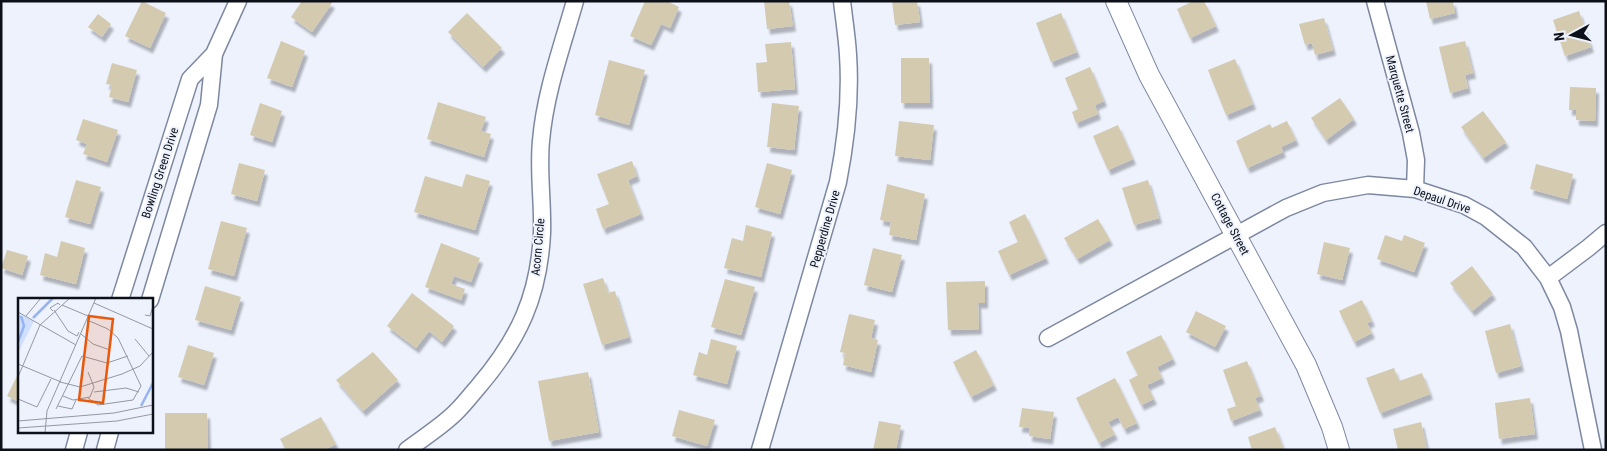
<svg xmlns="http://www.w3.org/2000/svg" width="1607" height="451" font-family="'Roboto Condensed',sans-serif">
<defs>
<filter id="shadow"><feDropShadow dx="3" dy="5.5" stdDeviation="1" flood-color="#0004"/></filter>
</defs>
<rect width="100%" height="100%" fill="#edf2fd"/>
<path fill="#d3caaf" filter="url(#shadow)" d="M142,1L166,13L150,48L125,36Z
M302,1H329L332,3L312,32L291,17Z
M645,1H667L679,7L670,28L661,24L651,45L630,36Z
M764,1H789L793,26L767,29Z
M892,1H917L920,22L895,25Z
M1193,1H1204L1216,26L1190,38L1177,9Z
M1426,1H1453L1455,13L1430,19Z
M1579,11L1591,47L1565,56L1553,20Z
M467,13L502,48L483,67L448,32Z
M1061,13L1077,52L1051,62L1036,23Z
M98,14L111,24L102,37L88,27Z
M1324,18L1333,50L1315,55L1312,43L1305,45L1299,24Z
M281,41L305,51L292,87L267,78Z
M1465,41L1473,73L1465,75L1468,88L1450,93L1439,47Z
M791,42L795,89L758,92L756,63L767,62L765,44Z
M901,58H929L930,103H901Z
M1235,59L1253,104L1226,115L1208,70Z
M609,60L645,70L629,125L595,115Z
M112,63L137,70L128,102L109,97L112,85L106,84Z
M1090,67L1104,101L1095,105L1098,114L1076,123L1072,112L1078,109L1065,78Z
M1570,87L1596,88L1595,121L1576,120V110H1569Z
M1340,98L1354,119L1326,140L1311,118Z
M438,102L486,117L481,131L491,134L484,157L427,139Z
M260,103L282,111L272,142L250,135Z
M772,103L799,106L794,150L767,147Z
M1483,111L1506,142L1483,158L1461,127Z
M83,119L118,130L107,162L83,154L87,144L76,140Z
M899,121L934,125L930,160L895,156Z
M1287,121L1296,140L1281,147L1283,152L1247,168L1236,141L1270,124L1272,128Z
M1118,125L1133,159L1108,170L1093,136Z
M632,161L637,176L628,180L641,214L603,229L596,209L609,204L597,174Z
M239,163L265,170L257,201L231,194Z
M767,163L792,170L780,214L755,207Z
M1536,164L1573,174L1567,199L1530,189Z
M466,174L490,181L475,230L414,212L425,176L462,187Z
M76,180L101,187L90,224L65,217Z
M1148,180L1159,218L1134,225L1122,188Z
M887,184L925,194L916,240L889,235L891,222L880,220Z
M1025,214L1046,258L1009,275L998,251L1018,242L1009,222Z
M1098,219L1110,240L1077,259L1064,238Z
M221,221L247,228L234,276L208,269Z
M746,225L772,232L761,277L724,268L732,238L743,241Z
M1385,235L1402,241L1404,235L1425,243L1414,272L1377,259Z
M61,241L85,248L76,284L40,275L45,253L57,257Z
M1324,242L1350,248L1342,280L1317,274Z
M441,243L480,258L471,282L454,276L451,284L465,289L461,300L425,287Z
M873,248L902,255L892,292L864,285Z
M7,250L28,256L22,275L1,268Z
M1472,266L1493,294L1472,311L1450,283Z
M603,278L608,293L615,291L629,337L602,345L583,284Z
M725,279L755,287L741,335L711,327Z
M985,281V303H978L979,329L948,330L946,282Z
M205,286L241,297L231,330L195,320Z
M412,293L454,326L442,342L429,331L416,348L387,326Z
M1362,300L1372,321L1367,323L1372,333L1354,342L1339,311Z
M1196,311L1226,326L1215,347L1186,332Z
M849,314L875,320L871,338L878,340L871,372L843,365L845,353L840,352Z
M1510,324L1521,366L1496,373L1485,331Z
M1161,335L1173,359L1157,367L1162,378L1147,385L1154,399L1141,405L1129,380L1138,375L1126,352Z
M711,339L737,346L727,384L693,375L699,352L707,355Z
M188,345L214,353L204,385L178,377Z
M976,350L994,385L971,397L953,362Z
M373,352L398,380L363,411L336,380Z
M1247,361L1261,396L1255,398L1260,410L1231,421L1227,409L1236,406L1223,370Z
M1394,368L1399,381L1422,373L1430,394L1380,413L1366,378Z
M19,372V402L7,396Z
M588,372L599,432L549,441L538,381Z
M1115,378L1137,423L1124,429L1118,417L1108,422L1115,434L1099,443L1076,398Z
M1530,398L1535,434L1499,439L1495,403Z
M1022,408L1054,412L1050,439L1029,436L1030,428L1019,427Z
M679,410L715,420L707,446L672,436Z
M165,413H207L208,450H165Z
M321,417L336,444L324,450H286L280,439Z
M879,421L901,425L896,450H873Z
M1421,422L1427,450H1398L1393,429Z
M1275,427L1284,450H1252L1248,437Z"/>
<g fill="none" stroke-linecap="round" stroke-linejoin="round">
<g stroke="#7d88a0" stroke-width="19">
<path id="minor" d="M1375,1L1411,133L1416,160L1415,189
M1548,278L1588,248L1606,233
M120,300L190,79L214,54
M150,300L209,105L214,54L238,1
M1048,338L1286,208L1323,193L1368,185L1415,189L1464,205L1486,217L1524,247L1548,278L1562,307L1569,331L1593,450
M74,450L79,432
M105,450L110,432
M407,450C424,437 444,425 458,410C465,403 471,395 478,387C519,339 539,296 542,233C543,202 538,171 541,141C545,93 562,47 575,1
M760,450L838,182C846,141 851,98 848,55C847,37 844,19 842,1"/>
</g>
<g stroke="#7d88a0" stroke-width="22">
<path id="tertiary" d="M1116,1L1149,75L1306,365L1332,427L1339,450"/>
</g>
<use href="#minor" stroke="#fff" stroke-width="16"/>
<use href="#tertiary" stroke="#fff" stroke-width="20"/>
</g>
<g text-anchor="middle" stroke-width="4" stroke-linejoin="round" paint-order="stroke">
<g font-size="12" fill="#0c1018" stroke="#edf2fd">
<text transform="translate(1400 94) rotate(75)" y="4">Marquette Street</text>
<text transform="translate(160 173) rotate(-72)" y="4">Bowling Green Drive</text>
<text transform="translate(1442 200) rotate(19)" y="4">Depaul Drive</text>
<text transform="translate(1230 224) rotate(62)" y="4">Cottage Street</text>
<text transform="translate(825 229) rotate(-74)" y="4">Pepperdine Drive</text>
<text transform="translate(538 247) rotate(-85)" y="4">Acorn Circle</text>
</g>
</g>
<g transform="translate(18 298)">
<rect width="135" height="135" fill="#edf2fd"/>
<path d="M1,16L16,23L0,55V39Z" fill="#d0dffe"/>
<path fill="none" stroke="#96b4f4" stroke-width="2.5" d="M15,20L35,0M0,44L6,28L3,18M123,108L135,85"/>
<path fill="none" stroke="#9398a1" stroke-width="1" d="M76,5L135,31M44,7L70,18M36,12L50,33L59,38L61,34M35,13L32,10L40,5L42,7M0,14L58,47M127,17L132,18L135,8M8,18L23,0M69,22L90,31L100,40L123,88L115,102L80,107L70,100M63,36L75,46L92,52M117,41L131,58M64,58L89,65L110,58M0,66L43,84M0,79L22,27L52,0M42,84L62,89L104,76L122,68L135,54M76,94L108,90L121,94M45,98L55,102L72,99L76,89L70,74M0,101L19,109M40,108L54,111L58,102M19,109L33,81M38,111L64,58M0,123L96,115L135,107M0,130L99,123L135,116M27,135L29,113L78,0"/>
<path fill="#e8590c" fill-opacity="0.15" stroke="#e8590c" stroke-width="2.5" d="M71,18L95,21L85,105L61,102Z"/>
<rect width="135" height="135" fill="none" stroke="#0c1018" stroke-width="2.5"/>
</g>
<rect width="1607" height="451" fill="none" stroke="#0c1018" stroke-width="5"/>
<g transform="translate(1572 35) rotate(263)" stroke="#edf2fd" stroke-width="4" paint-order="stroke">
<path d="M0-4L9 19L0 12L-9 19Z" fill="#0c1018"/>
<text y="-8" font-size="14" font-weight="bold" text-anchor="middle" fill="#0c1018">N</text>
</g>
</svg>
